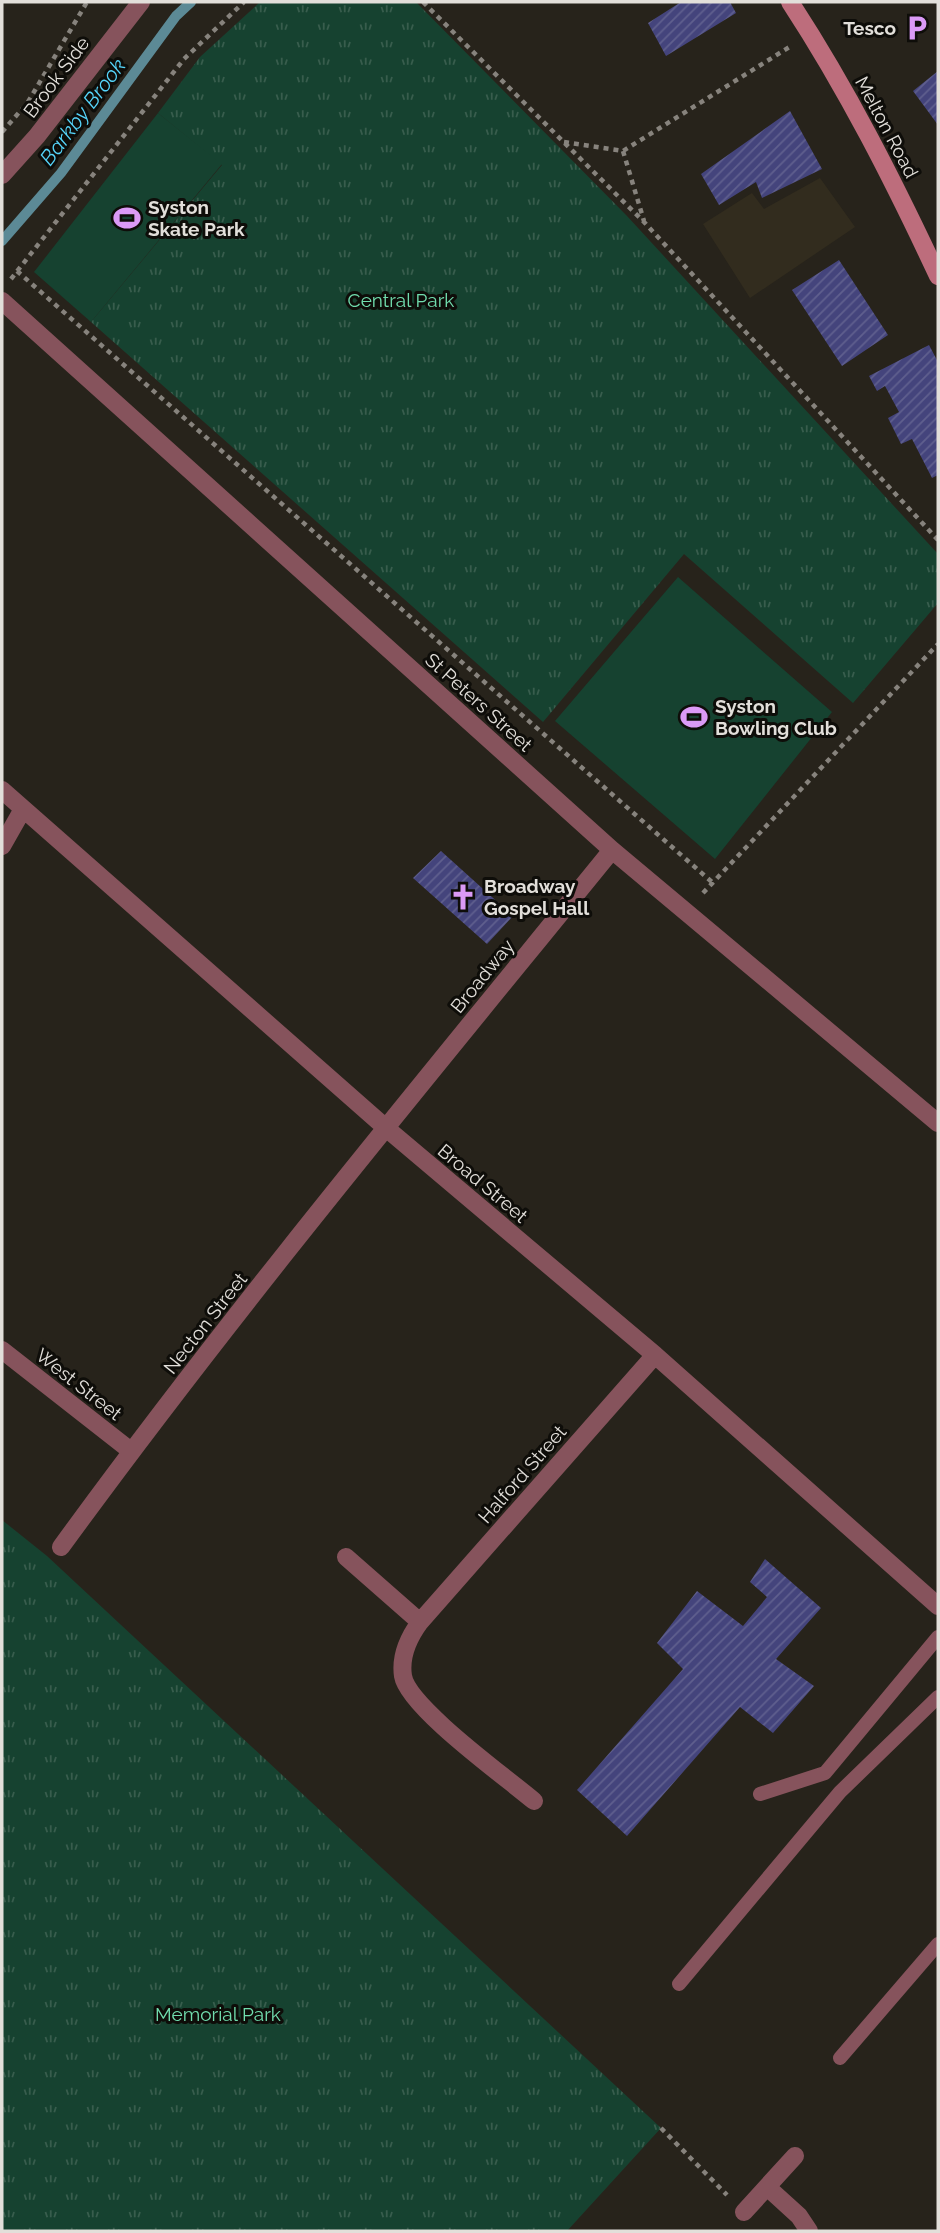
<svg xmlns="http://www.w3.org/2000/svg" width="940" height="2233" font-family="Raleway,sans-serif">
<defs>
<pattern id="park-tufts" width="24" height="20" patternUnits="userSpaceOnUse" patternTransform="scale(1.75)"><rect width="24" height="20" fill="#164230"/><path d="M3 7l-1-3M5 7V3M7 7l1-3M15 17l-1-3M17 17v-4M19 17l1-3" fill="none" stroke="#385d4d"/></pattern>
<pattern id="building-hatch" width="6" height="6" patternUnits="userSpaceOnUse" patternTransform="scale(1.75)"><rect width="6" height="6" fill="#44447c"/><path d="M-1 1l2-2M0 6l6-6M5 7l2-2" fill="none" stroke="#5f5f8e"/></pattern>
</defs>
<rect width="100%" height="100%" fill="#27231b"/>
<path fill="#322c1e" d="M820,178L855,227L750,298L703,224L752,193L764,209Z"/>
<path fill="#164230" d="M158,113L222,164L91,322L34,272Z
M678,577L832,712L715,859L555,721Z"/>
<path fill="url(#park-tufts)" d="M260,2H416L627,216L938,554V603L853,703L684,554L543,722L91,322L222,165L158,113L200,57Z
M2,1520L47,1556L661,2128L567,2231H2Z"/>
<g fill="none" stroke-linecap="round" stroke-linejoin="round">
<path stroke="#5c8a96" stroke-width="10" d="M2,241L61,173L176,16L191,2"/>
</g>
<path fill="url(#building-hatch)" d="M681,2H730L736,13L666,56L648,23Z
M938,71V125L913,91Z
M790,111L822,169L762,198L756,182L719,205L701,174Z
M839,260L888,335L842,366L792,290Z
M929,345L938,362V475L932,478L912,439L901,444L888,418L899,412L885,386L877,391L869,376Z
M441,851L513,916L487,944L413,878Z
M765,1559L821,1608L776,1659L814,1686L773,1733L740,1707L627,1836L577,1790L683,1669L657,1643L697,1591L743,1626L767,1597L750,1582Z"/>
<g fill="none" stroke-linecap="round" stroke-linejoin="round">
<path stroke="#87837d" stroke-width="4.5" stroke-dasharray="5 5" stroke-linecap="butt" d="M423,2L644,222L938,540
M28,102L87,2
M2,132L22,109
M564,142L623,151L791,46
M623,151L644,221
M17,271L713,883
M11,279L184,59L244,2
M703,893L938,644
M661,2128L727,2195"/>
<path stroke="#86535c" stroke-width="14" d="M760,1794L825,1773L938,1637
M679,1984L840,1792L938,1697
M840,2058L938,1944"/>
<path stroke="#86535c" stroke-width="18" d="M2,175L37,136L141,2
M2,301L612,850L938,1123
M2,790L386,1128L655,1355L938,1606
M2,846L23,809
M2,1350L131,1451
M61,1547C235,1308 425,1080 612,850
M346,1557L420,1622
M534,1801C507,1778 408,1707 403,1676C400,1656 409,1637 420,1622L655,1355
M767,2187L799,2216L809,2231
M744,2212L795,2156"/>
<path stroke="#bd6d7c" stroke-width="18" d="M790,2C847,89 894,182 938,276"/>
</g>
<defs>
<g id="parking-bare" transform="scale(2.1)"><path d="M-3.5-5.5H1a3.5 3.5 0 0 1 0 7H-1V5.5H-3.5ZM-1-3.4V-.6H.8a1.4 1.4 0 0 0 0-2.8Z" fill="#db9af6" stroke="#0e0d09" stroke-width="2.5" paint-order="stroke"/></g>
<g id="stadium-bare" transform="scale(2.1)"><path d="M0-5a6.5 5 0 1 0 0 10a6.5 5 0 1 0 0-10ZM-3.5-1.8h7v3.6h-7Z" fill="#db9af6" stroke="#0e0d09" stroke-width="2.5" paint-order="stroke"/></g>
<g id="church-bare" transform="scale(2.1)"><path d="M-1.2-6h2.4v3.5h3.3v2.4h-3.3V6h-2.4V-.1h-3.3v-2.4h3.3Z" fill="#db9af6" stroke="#0e0d09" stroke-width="2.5" paint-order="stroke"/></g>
</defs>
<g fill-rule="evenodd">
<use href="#parking-bare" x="917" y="28"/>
<use href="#stadium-bare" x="127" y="218"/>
<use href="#stadium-bare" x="694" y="717"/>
<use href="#church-bare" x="463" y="897"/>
</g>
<g text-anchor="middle" stroke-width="6" stroke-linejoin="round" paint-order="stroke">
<g font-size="19" font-weight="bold" fill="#e2dfda" stroke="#0e0d09" text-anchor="start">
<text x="896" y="35" text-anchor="end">Tesco</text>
<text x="148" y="214">Syston<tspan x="148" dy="22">Skate Park</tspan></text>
<text x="715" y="713">Syston<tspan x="715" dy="22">Bowling Club</tspan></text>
<text x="484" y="893">Broadway<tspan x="484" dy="22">Gospel Hall</tspan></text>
</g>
<g font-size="19" fill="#e2dfda" stroke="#0e0d09">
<text transform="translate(56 77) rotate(-53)" y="7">Brook Side</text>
<text transform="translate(887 127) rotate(62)" y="7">Melton Road</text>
<text transform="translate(479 702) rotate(42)" y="7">St Peters Street</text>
<text transform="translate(482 976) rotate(-51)" y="7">Broadway</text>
<text transform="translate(483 1183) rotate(40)" y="7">Broad Street</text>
<text transform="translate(205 1323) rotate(-52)" y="7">Necton Street</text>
<text transform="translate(79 1384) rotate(38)" y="7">West Street</text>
<text transform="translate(522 1474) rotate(-49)" y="7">Halford Street</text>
</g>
<g font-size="19" fill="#71ddae" stroke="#0e0d09">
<text x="401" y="307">Central Park</text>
<text x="218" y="2021">Memorial Park</text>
</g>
<g font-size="21" font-style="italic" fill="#56d4f9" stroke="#0e0d09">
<text transform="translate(83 112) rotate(-53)" y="7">Barkby Brook</text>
</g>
</g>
<rect width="940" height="2233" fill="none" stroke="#e2dfda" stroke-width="7"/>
</svg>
